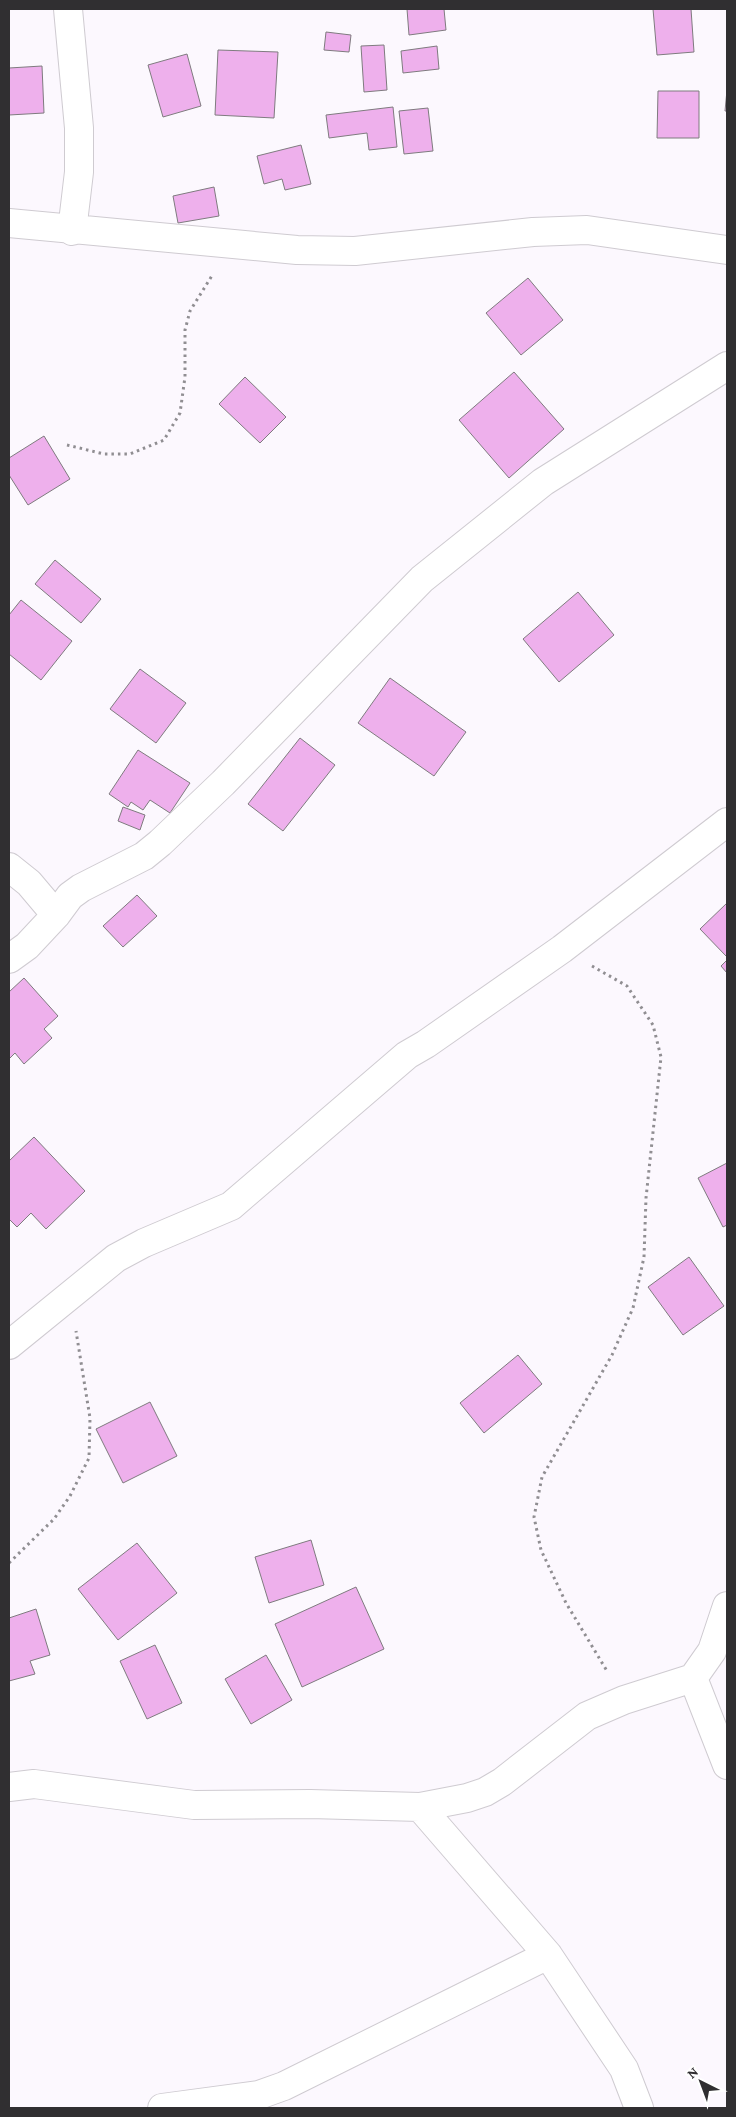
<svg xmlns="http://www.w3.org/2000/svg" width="736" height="2117" font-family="'Crimson Pro',serif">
<rect width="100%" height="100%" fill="#fcf8fe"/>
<path fill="#eeb0ec" stroke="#7f7b7f" d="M407,9H444L446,30L409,35Z
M653,9H691L694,52L657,55Z
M326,32L351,35L349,52L324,50Z
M384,45L387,90L364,92L361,46Z
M437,46L439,69L403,73L401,51Z
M218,50L278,52L274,118L215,115Z
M187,54L201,106L163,117L148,65Z
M42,66L44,113L9,115V68Z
M727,90V111H725Z
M658,91H699V138H657Z
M393,107L397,147L369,150L367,133L329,138L326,115Z
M428,108L433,151L404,154L399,111Z
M301,145L311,184L285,190L282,179L264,184L257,156Z
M214,187L219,216L178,223L173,196Z
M528,278L563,320L521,355L486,313Z
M514,372L564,429L509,478L459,420Z
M245,377L286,417L260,443L219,404Z
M44,436L70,479L28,505L9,475V458Z
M55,560L101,599L81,623L35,584Z
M578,592L614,635L559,682L523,639Z
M21,600L72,641L41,680L9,654V615Z
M140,669L186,703L156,743L110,709Z
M390,678L466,732L434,776L358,723Z
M300,738L335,765L283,831L248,804Z
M138,750L190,783L170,813L150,800L143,810L131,802L128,807L109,794Z
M123,807L145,815L140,830L118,821Z
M137,895L157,916L123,947L103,926Z
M727,903V954L726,956L700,929Z
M727,960V973L721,966Z
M24,978L58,1016L44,1029L52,1038L24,1064L15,1053L9,1059V992Z
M34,1137L85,1191L46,1229L31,1213L17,1227L9,1219V1161Z
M727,1163V1225L723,1227L698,1178Z
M689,1257L724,1306L683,1335L648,1287Z
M518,1355L542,1384L484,1433L460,1403Z
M150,1402L177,1456L123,1483L96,1429Z
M311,1540L324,1585L269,1603L255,1557Z
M137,1543L177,1593L118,1640L78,1589Z
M356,1587L384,1649L302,1687L275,1624Z
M36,1609L50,1655L30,1661L35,1674L9,1681V1618Z
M155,1645L182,1703L147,1719L120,1661Z
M266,1655L292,1700L251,1724L225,1679Z"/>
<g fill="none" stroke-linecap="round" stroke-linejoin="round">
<g stroke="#cfcbd1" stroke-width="30">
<path id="minor" d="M68,9L79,128V172L72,231
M9,223L297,250L355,251L533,232L587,230L727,250
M9,867L29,883L56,915
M9,959L27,946L56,915L70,896L81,888L144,856L160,843L223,783L422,579L543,482L727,366
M9,1345L116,1258L144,1243L231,1206L407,1055L426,1044L562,949L727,822
M693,1678L727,1765
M9,1787L34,1784L194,1805L310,1804L420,1807L467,1798L485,1792L502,1782L587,1716L624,1700L693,1678L712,1651L727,1606
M420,1807L548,1955L624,2069L639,2108
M162,2108L259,2095L284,2086L548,1955"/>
</g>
<path stroke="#908e92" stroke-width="3" stroke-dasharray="2.5 4" stroke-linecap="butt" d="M67,445L104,454H130L164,440L180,413L185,377V330L190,311L213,274
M592,966L627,986L653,1025L661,1057L646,1198L644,1257L633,1308L612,1355L542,1477L534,1517L541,1550L566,1603L607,1671
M9,1563L54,1519L70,1496L89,1458L90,1418L76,1331"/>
<use href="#minor" stroke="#fff" stroke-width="28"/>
</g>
<rect width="736" height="2117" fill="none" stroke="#302f31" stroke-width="20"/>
<g transform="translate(701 2082) rotate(318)" stroke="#ffffff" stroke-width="4" paint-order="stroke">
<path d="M0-4L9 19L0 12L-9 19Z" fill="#302f31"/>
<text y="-8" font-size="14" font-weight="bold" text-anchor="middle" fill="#302f31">N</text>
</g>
</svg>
